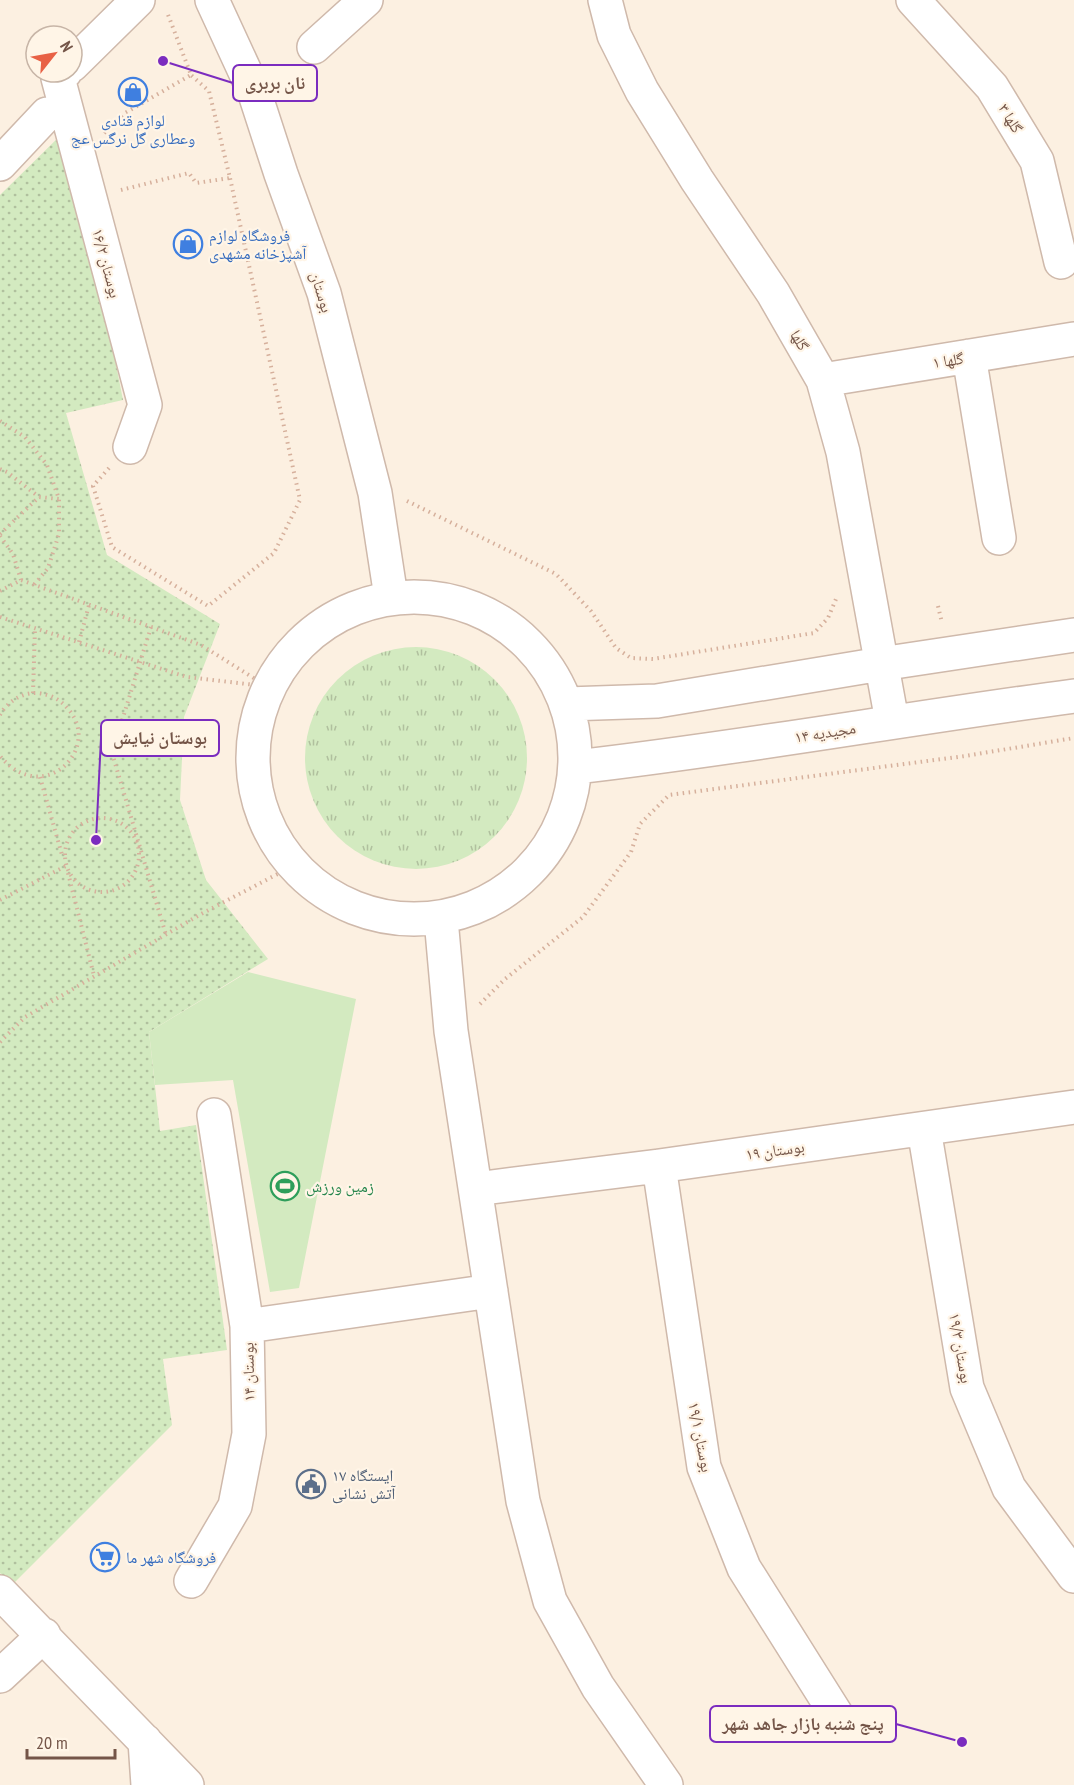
<svg xmlns="http://www.w3.org/2000/svg" width="1074" height="1785" font-family="'PT Sans Narrow','Noto Naskh Arabic',sans-serif">
<defs>
<pattern id="grass-tufts" width="24" height="20" patternUnits="userSpaceOnUse" patternTransform="scale(1.5)"><rect width="24" height="20" fill="#d3eac0"/><path d="M3 7l-1-3M5 7V3M7 7l1-3M15 17l-1-3M17 17v-4M19 17l1-3" fill="none" stroke="#b0c09e"/></pattern>
<pattern id="park-dots" width="8" height="8" patternUnits="userSpaceOnUse" patternTransform="scale(1.5)"><rect width="8" height="8" fill="#d3eac0"/><path d="M2 2h.1M6 6h.1" fill="none" stroke="#b0c09e" stroke-width="1.8" stroke-linecap="round"/></pattern>
</defs>
<rect width="100%" height="100%" fill="#fcf0e1"/>
<path fill="url(#grass-tufts)" d="M305 758a111 111 0 1 1 222 0a111 111 0 1 1-222 0Z"/>
<path fill="url(#park-dots)" d="M69,127L123,400L66,413L107,555L220,624L184,717L180,800L206,880L268,959L149,1032L160,1131L196,1125L227,1350L163,1359L172,1425L12,1585L0,1573V195Z"/>
<path fill="#d3eac0" d="M248,972L356,999L299,1288L270,1292L233,1080L155,1085L149,1032Z"/>
<g fill="none" stroke-linecap="round" stroke-linejoin="round">
<g stroke="#cfb9ab" stroke-width="36">
<path id="minor" d="M212,0L254,91L281,174L324,293L375,493L391,597
M605,0L614,35L642,91L697,180L773,293L823,380L843,452L892,721
M913,0L992,87L1037,161L1061,262
M314,47L366,0
M72,65L138,0
M65,72L58,78L145,405L130,447
M0,164L47,114
M969,356L999,538
M823,380L1074,339
M253 758a161 161 0 1 1 322 0a161 161 0 1 1-322 0Z
M567,704L657,701L881,664L1074,635
M576,767C743,748 908,718 1074,696
M441,919L451,1031L523,1501L550,1601L598,1687L666,1785
M214,1115L247,1326
M924,1129L967,1388L1009,1488L1074,1576
M659,1166L704,1467L744,1568L836,1714
M476,1189L659,1166L1074,1107
M191,1581L235,1506L249,1434L247,1326L491,1291
M0,1592L187,1785
M0,1676L44,1635
M145,1741L148,1785"/>
</g>
<path stroke="#d6b09c" stroke-width="4" stroke-dasharray="1.5 4.5" stroke-linecap="butt" d="M104,133L125,113L191,75L167,12
M121,190L189,173L196,183L230,178L209,91L191,75
M0,421L25,437L47,465L59,499V534L48,568L34,585
M109,468L93,486L112,547L208,606L274,553L300,500L230,178
M0,469L7,472L39,497
M407,501L556,574L591,611L616,648L631,658L653,659L814,633L828,618L836,599
M0,534L39,497L59,499
M0,536L13,554L21,580
M0,591L21,580L201,645L268,687
M938,606L942,623
M0,617L187,677L264,686
M151,627L112,753L166,935
M79,642L89,605
M33,693L35,628
M0,715C7,702 22,692 38,693C51,695 60,699 69,710C102,749 43,808 0,756
M40,777L62,855
M65 855a37 37 0 1 1 74 0a37 37 0 1 1-74 0Z
M68,873L94,976
M0,900L66,866
M480,1004L505,979L583,917L631,852L640,824L669,795L965,756L1074,738
M0,1042L25,1017L201,914L293,866"/>
<use href="#minor" stroke="#fff" stroke-width="33"/>
</g>
<defs>
<g id="shop-ring" transform="scale(1.5)"><circle r="9.5" fill="#fff5e7" stroke="#3f7fe0" stroke-width="1.5"/><path d="M-5-2.5h2.3a2.7 3.5 0 0 1 5.4 0H5L5.5 6h-11ZM-1.5-2.5h3a1.5 2.3 0 0 0-3 0Z" fill="#3f7fe0"/></g>
<g id="stadium-ring" transform="scale(1.5)"><circle r="9.5" fill="#fff5e7" stroke="#2e9e5b" stroke-width="1.5"/><path d="M0-5a6.5 5 0 1 0 0 10a6.5 5 0 1 0 0-10ZM-3.5-1.8h7v3.6h-7Z" fill="#2e9e5b"/></g>
<g id="civic-ring" transform="scale(1.5)"><circle r="9.5" fill="#fff5e7" stroke="#5c6f8a" stroke-width="1.5"/><path d="M-.6-6.5H3V-4.5H.6V-3L4-1V1h2V6H-6V1h2V-1L-.6-3ZM-1.2 2.5V6h2.4V2.5Z" fill="#5c6f8a"/></g>
<g id="supermarket-ring" transform="scale(1.5)"><circle r="9.5" fill="#fff5e7" stroke="#3f7fe0" stroke-width="1.5"/><path d="M-6-5.5h2.5l.6 2H6L4.5 2H-2.5L-4.4-4H-6ZM-1.5 3.2a1.3 1.3 0 1 0 .1 0ZM3 3.2a1.3 1.3 0 1 0 .1 0Z" fill="#3f7fe0"/></g>
</defs>
<g fill-rule="evenodd">
<use href="#shop-ring" x="133" y="92"/>
<use href="#shop-ring" x="188" y="244"/>
<use href="#stadium-ring" x="285" y="1186"/>
<use href="#civic-ring" x="311" y="1484"/>
<use href="#supermarket-ring" x="105" y="1557"/>
</g>
<g text-anchor="middle" stroke-width="4.5" stroke-linejoin="round" paint-order="stroke">
<g font-size="16" fill="#745548" stroke="#fff5e7">
<text transform="translate(1011 118) rotate(59)" y="6">گلها ۳</text>
<text transform="translate(107 263) rotate(75)" y="6">بوستان ۱۶/۲</text>
<text transform="translate(322 292) rotate(73)" y="6">بوستان</text>
<text transform="translate(800 340) rotate(60)" y="6">گلها</text>
<text transform="translate(948 360) rotate(-9)" y="6">گلها ۱</text>
<text transform="translate(825 732) rotate(-9)" y="6">مجیدیه ۱۴</text>
<text transform="translate(775 1150) rotate(-8)" y="6">بوستان ۱۹</text>
<text transform="translate(961 1348) rotate(80)" y="6">بوستان ۱۹/۳</text>
<text transform="translate(248 1372) rotate(-91)" y="6">بوستان ۱۴</text>
<text transform="translate(701 1437) rotate(79)" y="6">بوستان ۱۹/۱</text>
</g>
<g font-size="16" fill="#366cbe" stroke="#fff5e7" text-anchor="start">
<text x="133" y="126" text-anchor="middle">لوازم قنادی<tspan x="133" dy="18">وعطاری گل نرگس عج</tspan></text>
<text x="209" y="241">فروشگاه لوازم<tspan x="209" dy="18">آشپزخانه مشهدی</tspan></text>
<text x="126" y="1563">فروشگاه شهر ما</text>
</g>
<g font-size="16" fill="#27864d" stroke="#fff5e7" text-anchor="start">
<text x="306" y="1192">زمین ورزش</text>
</g>
<g font-size="16" fill="#4e5e75" stroke="#fff5e7" text-anchor="start">
<text x="332" y="1481">ایستگاه ۱۷<tspan x="332" dy="18">آتش نشانی</tspan></text>
</g>
</g>
<path fill="none" stroke="#7b2cbf" stroke-width="2" d="M163 61L233 83M96 840L101 738M962 1742L896 1724"/>
<g fill="#7b2cbf" stroke="#fff5e7" stroke-width="2">
<circle cx="163" cy="61" r="6"/>
<circle cx="96" cy="840" r="6"/>
<circle cx="962" cy="1742" r="6"/>
</g>
<g fill="#fff5e7" stroke="#7b2cbf" stroke-width="2">
<rect x="233" y="65" width="84" height="36" rx="6"/>
<rect x="101" y="720" width="118" height="36" rx="6"/>
<rect x="710" y="1706" width="186" height="36" rx="6"/>
</g>
<g font-size="18" text-anchor="middle" font-weight="bold" fill="#745548">
<text x="275" y="89">نان بربری</text>
<text x="160" y="744">بوستان نیایش</text>
<text x="803" y="1730">پنج شنبه بازار جاهد شهر</text>
</g>
<g transform="translate(54 54) rotate(59)"><circle r="28" fill="#fff5e7" stroke="#c7b5a7" stroke-width="1.5"/>
<path d="M0-4.5L10 22L0 15L-10 22Z" fill="#e86145"/>
<text y="-9" font-size="16" font-weight="bold" text-anchor="middle" fill="#745548">N</text>
</g>
<path d="M27 1749v9h88v-9" fill="none" stroke="#745548" stroke-width="3"/>
<text x="36" y="1749" font-size="18" fill="#745548" stroke="#fff5e7" stroke-width="4.5" paint-order="stroke">20 m</text>
</svg>
